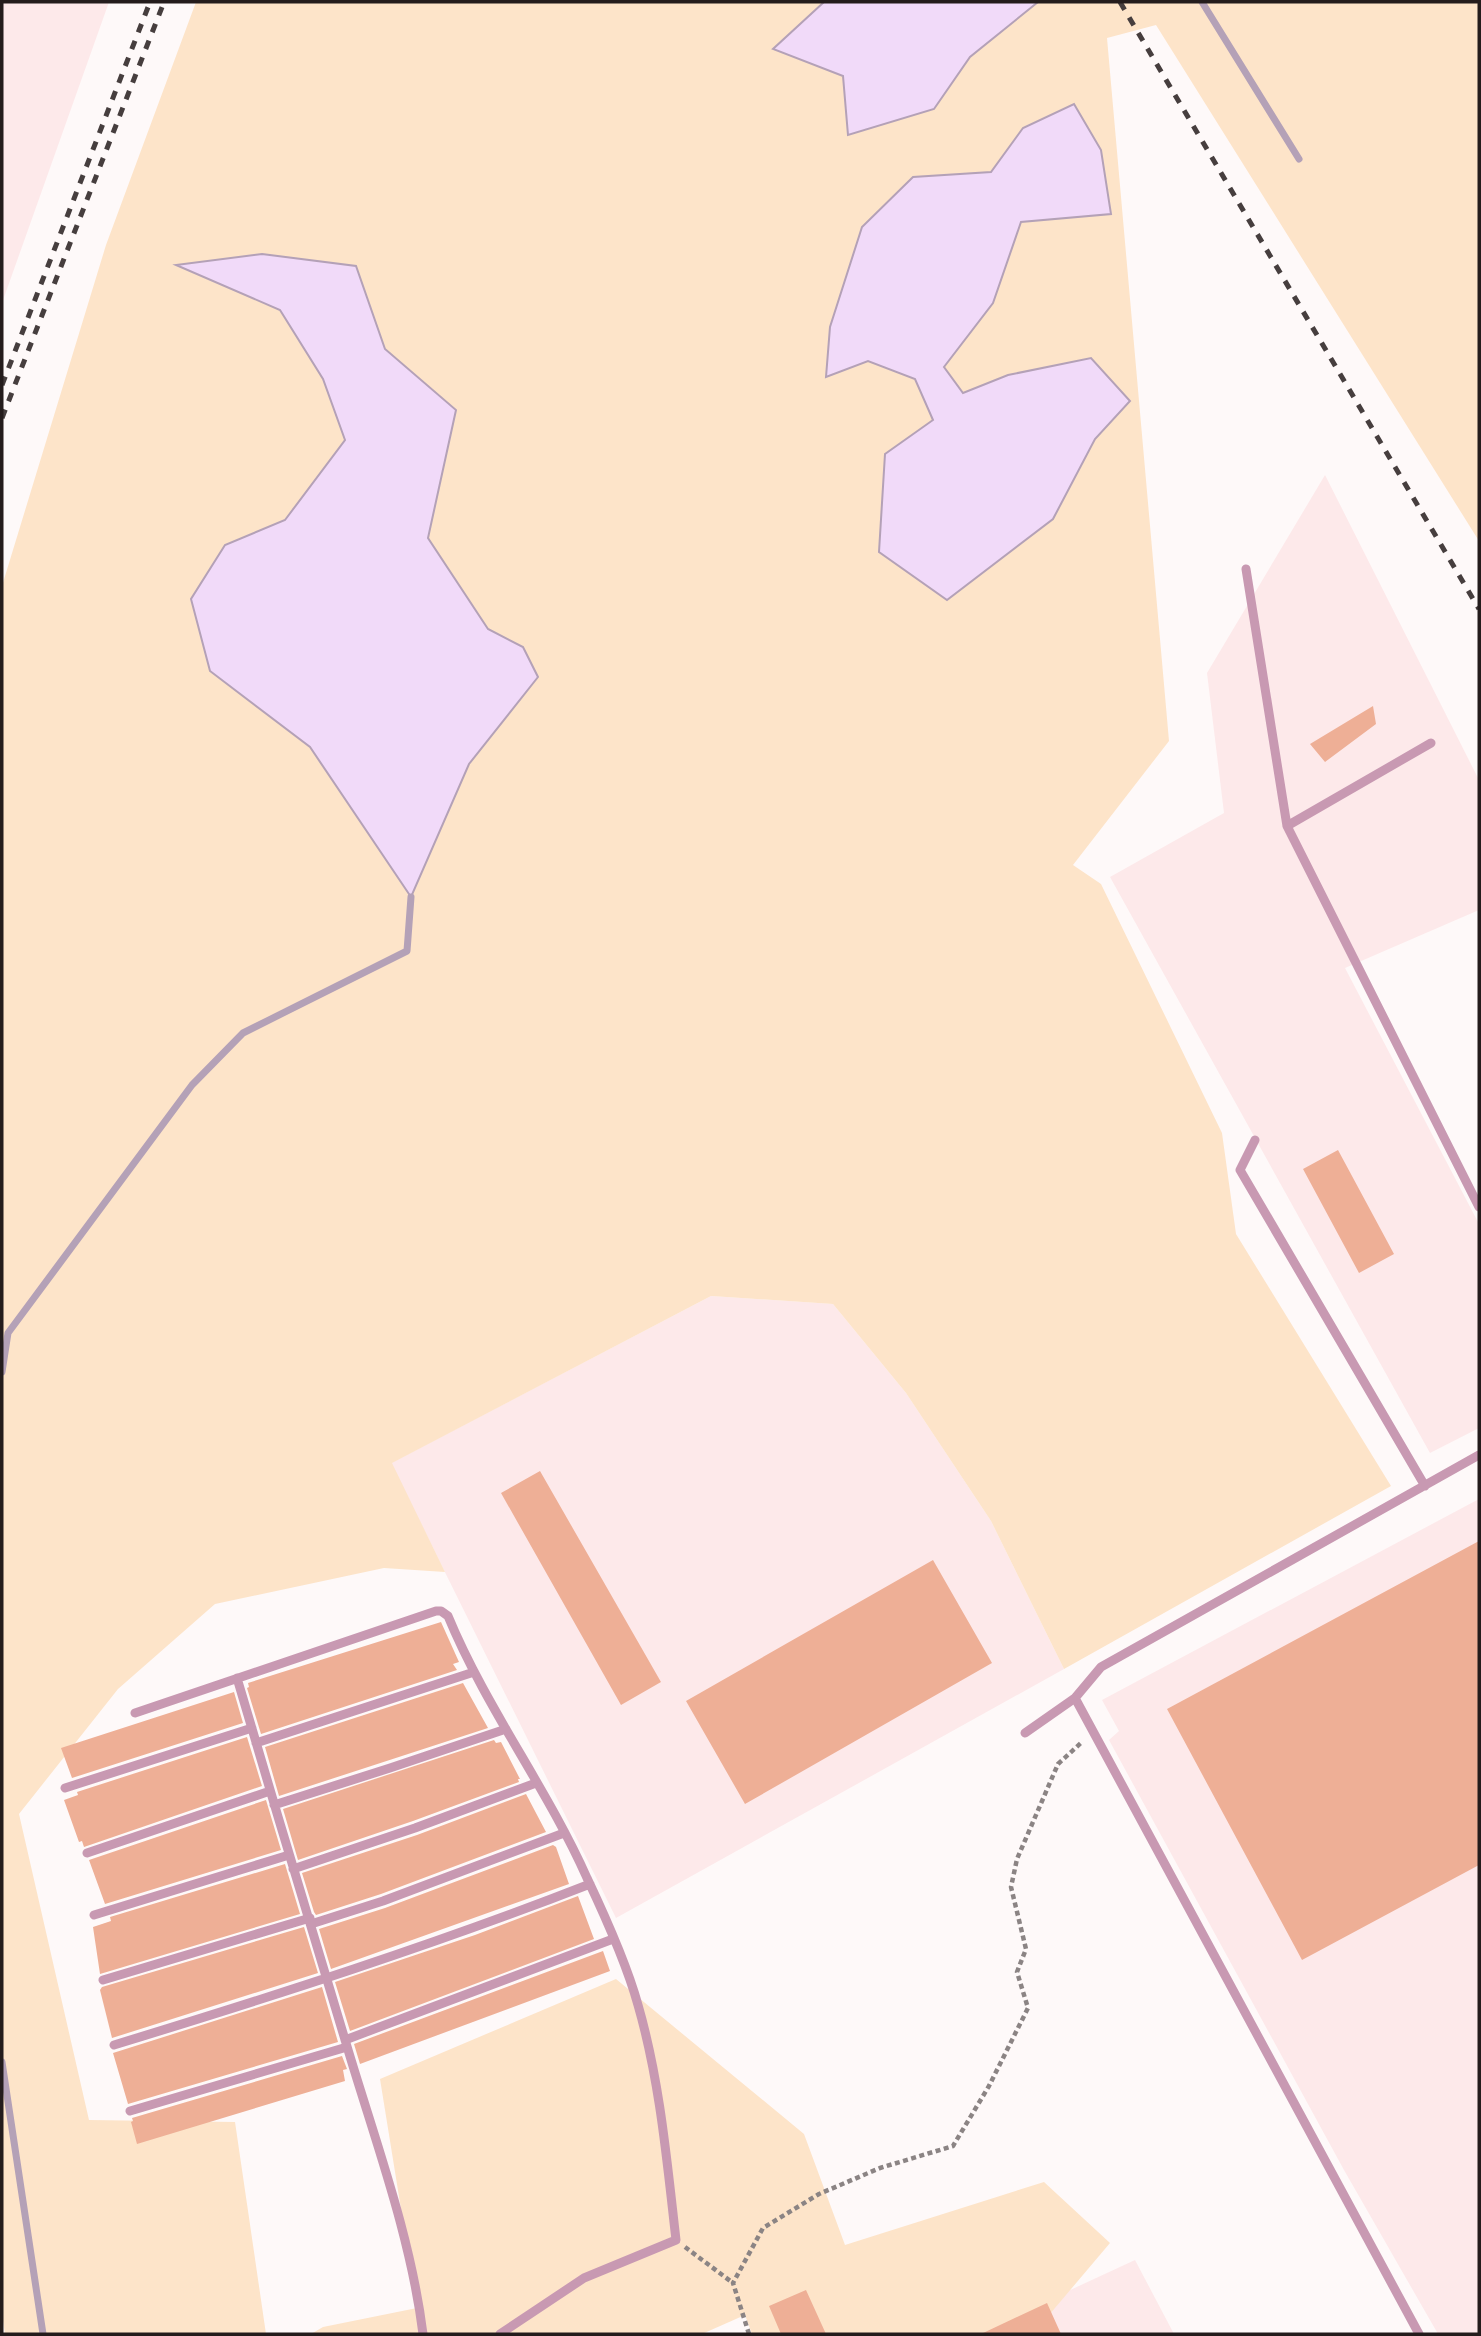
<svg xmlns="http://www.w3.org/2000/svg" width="1481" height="2336" font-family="'PT Sans',sans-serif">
<rect width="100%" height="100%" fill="#fef9f9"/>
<path fill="#fde9ea" d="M2,2H109L2,303Z
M1325,475L1479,780V910L1345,968L1479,1224V1428L1430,1453L1110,877L1224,813L1207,673Z
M711,1296L833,1304L906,1393L991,1521L1064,1669L616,1918L391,1463Z
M1479,1499V2334H1438L1344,2170L1109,1740L1119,1731L1102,1700Z
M1135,2260L1174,2334H1005L999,2323Z"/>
<path fill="#fde4c9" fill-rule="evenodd" d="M196,2H824L821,3L844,76L848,135L934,109L970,57L1038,2H1479V541L1156,25L1107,38L1169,741L1073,865L1101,884L1222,1133L1236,1234L1391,1486L1064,1669L991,1521L906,1393L833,1304L711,1296L392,1463L445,1572L384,1568L215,1604L118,1689L19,1814L89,2120L235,2122L266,2334H5L2,2314V586L106,245ZM1023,128L1021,222L993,303L943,367L962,393L1008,375L1130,401L1095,439L1053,519L879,552L885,454L933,420L915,379L868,361L913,177L991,172ZM356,267L385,349L456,410L428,538L488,629L523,647L538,677L469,764L411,897L310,747L210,671L191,600L225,545L285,520L345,440L323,379L280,310Z
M616,1979L804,2134L845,2245L1044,2182L1110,2243L1033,2334H752L745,2315L702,2334H311L323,2327L417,2308L380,2079Z"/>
<path fill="#f1daf9" stroke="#b4a1b7" stroke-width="2" d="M824,2H1038L970,57L934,109L848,135L843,76L773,49Z
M1074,104L1101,150L1111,214L1021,222L993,303L944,367L963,393L1008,375L1091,358L1130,401L1095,439L1053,519L947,600L879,552L885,454L933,420L915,379L868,361L826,377L830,327L862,227L913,177L991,172L1023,128Z
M262,254L356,266L385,349L456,410L428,538L488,629L523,647L538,677L469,764L411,897L310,747L210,671L191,599L225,545L285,520L345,440L323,379L280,310L176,265Z"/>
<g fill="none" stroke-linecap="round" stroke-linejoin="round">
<path stroke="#b4a1b7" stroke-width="7" d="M1202,2L1299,159
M2,1372L8,1333L192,1085L243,1033L407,951L411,897
M2,2062L43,2334"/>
</g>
<path fill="#eeaf96" d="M1373,706L1376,724L1325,762L1310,744Z
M1338,1150L1394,1254L1359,1273L1303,1169Z
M540,1471L661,1682L621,1705L501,1493Z
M1479,1541V1865L1302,1960L1167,1709Z
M933,1560L992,1663L745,1804L686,1701Z
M441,1622L459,1662L453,1664L457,1670L261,1734L247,1688L249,1687L248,1683Z
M463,1683L488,1728L279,1796L265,1747Z
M234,1692L243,1723L72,1778L61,1748Z
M247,1737L262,1786L84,1847L82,1841L79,1842L64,1800L78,1795L77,1792Z
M494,1740L496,1743L501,1742L520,1779H518L519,1782L413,1821L298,1860L283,1809Z
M526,1794L546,1832L381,1894L316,1915L314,1912L302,1873L417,1835Z
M266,1800L281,1850L105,1904L89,1860Z
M553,1845L556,1847L569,1884L331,1969L319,1929L385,1908Z
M285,1864L300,1914L100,1974L93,1927L111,1921L110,1917Z
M578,1896L594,1939L350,2031L335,1982L475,1935Z
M304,1927L318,1973L112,2038L100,1990L102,1987Z
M603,1951L610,1971L360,2064L354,2044Z
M322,1987L338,2042L128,2104L113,2053Z
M342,2056L347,2069L343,2070L345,2081L137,2144L131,2122L133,2121L132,2118Z
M806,2290L826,2334H781L769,2306Z
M1047,2303L1061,2334H981Z"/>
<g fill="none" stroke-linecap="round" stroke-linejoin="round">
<path stroke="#8b8484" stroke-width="4.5" stroke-dasharray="5 3.5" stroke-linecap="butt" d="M685,2247L733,2283
M749,2334L733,2283L763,2228L819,2194L880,2168L953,2146L989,2086L1028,2008L1017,1972L1026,1949L1011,1887L1017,1859L1058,1764L1082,1742"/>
<path stroke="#c899b2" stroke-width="9" d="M1246,569L1287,826
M1431,743L1287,826L1479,1207
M1255,1140L1240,1170L1425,1486
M237,1678C274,1803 311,1929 349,2053C377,2146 411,2238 423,2334
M1075,1698L1419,2334
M135,1713L436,1611H441L448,1616C486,1708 547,1788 587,1878C605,1916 627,1965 638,2005C660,2081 667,2162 676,2240L584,2278L500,2334
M1025,1733L1075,1698L1101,1667L1479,1455
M256,1743L474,1672
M65,1788L252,1728
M274,1805L390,1768L506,1729
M87,1853L270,1791
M293,1869L415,1828L536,1783
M94,1915L289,1855
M311,1924L383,1901L564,1833
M103,1980L310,1918
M345,2040L613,1939
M114,2045C274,1996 434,1945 590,1884
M130,2111L347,2047"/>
<path stroke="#463e3e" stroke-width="5" stroke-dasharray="9 9" stroke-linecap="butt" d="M1120,2L1479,609
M2,385L150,2
M2,418L164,2"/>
</g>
<rect width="1481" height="2336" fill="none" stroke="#241c1c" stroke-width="7"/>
</svg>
